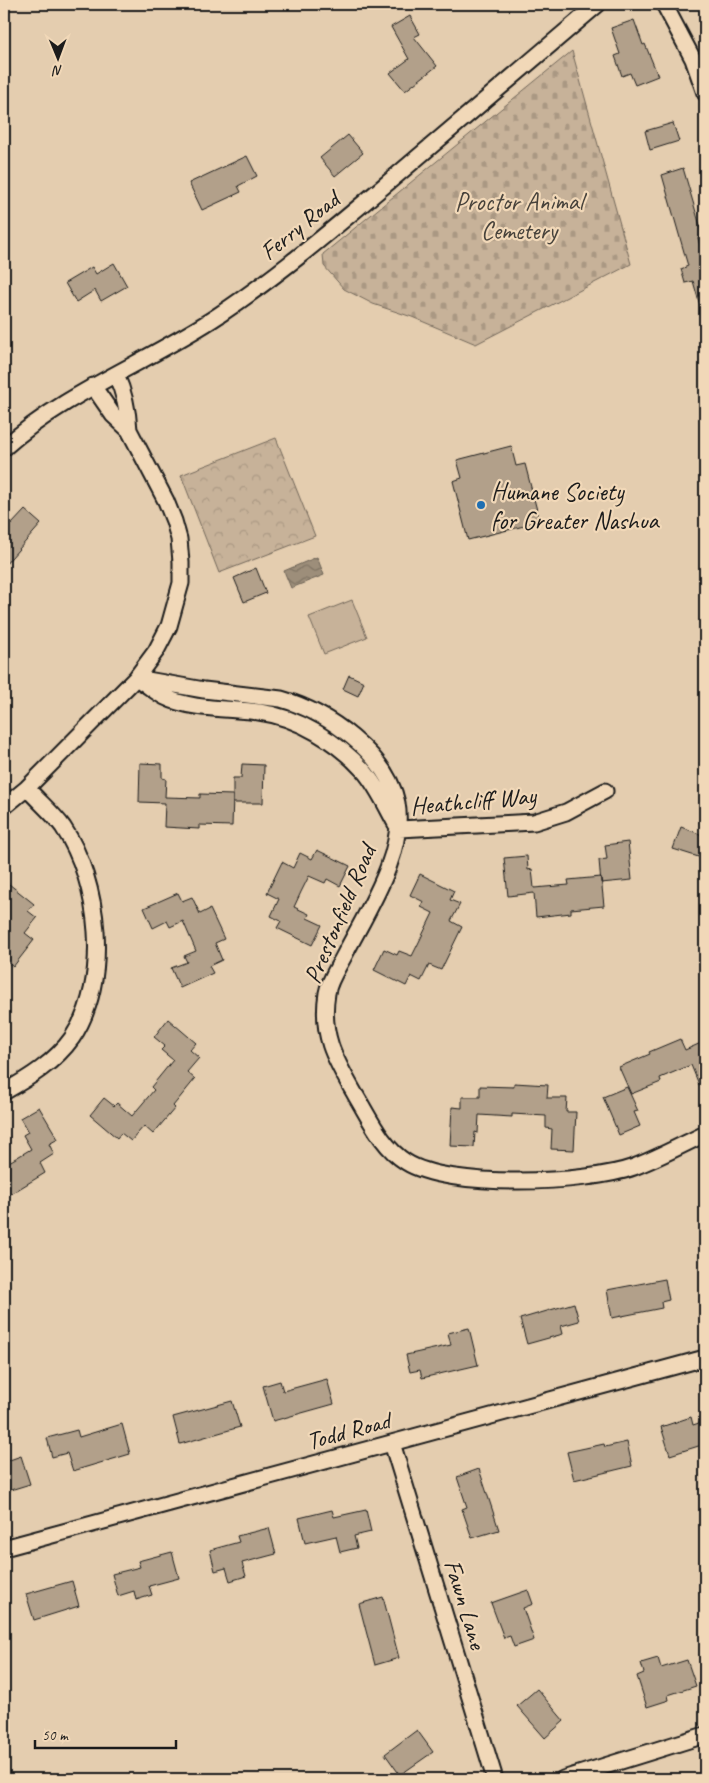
<svg xmlns="http://www.w3.org/2000/svg" width="709" height="1783" font-family="Caveat,sans-serif">
<defs>
<pattern id="cemetery-stones" width="16" height="16" patternUnits="userSpaceOnUse" patternTransform="scale(1.25)"><rect width="16" height="16" fill="#c7b299"/><path d="M2 7V4a2 2 0 0 1 4 0v3zM10 15v-3a2 2 0 0 1 4 0v3z" fill="#aa9883"/></pattern>
<pattern id="park-crowns" width="20" height="18" patternUnits="userSpaceOnUse" patternTransform="scale(1.25)"><rect width="20" height="18" fill="#c7b299"/><path d="M2 6a3 3 0 1 1 6 0M12 15a3 3 0 1 1 6 0" fill="none" stroke="#aa9883"/></pattern>
<pattern id="water-waves" width="16" height="10" patternUnits="userSpaceOnUse" patternTransform="scale(1.25)"><rect width="16" height="10" fill="#9d8e7a"/><path d="M0 5q4-4 8 0t8 0" fill="none" stroke="#7f7363"/></pattern>
</defs>
<rect width="100%" height="100%" fill="#e4cdaf"/>
<filter id="ink" filterUnits="userSpaceOnUse"><feTurbulence type="fractalNoise" baseFrequency=".02" numOctaves="2"/><feDisplacementMap in="SourceGraphic" scale="10" xChannelSelector="R" yChannelSelector="G"/><feConvolveMatrix kernelMatrix="1 2 1 2 8 2 1 2 1" color-interpolation-filters="sRGB"/></filter>
<g filter="url(#ink)">
<path fill="#c7b299" stroke="#72675a" d="M352,600L367,637L324,654L309,617Z"/>
<path fill="url(#cemetery-stones)" stroke="#72675a" d="M572,51L631,264L476,344L412,317L373,304L344,289L324,266L323,254Z"/>
<path fill="url(#park-crowns)" stroke="#72675a" d="M276,438L315,536L219,573L181,475Z"/>
<path fill="url(#water-waves)" stroke="#696054" d="M317,557L324,575L291,588L284,571Z"/>
<path fill="#b2a08a" stroke="#1c1c1c" d="M410,16L420,34L414,37L437,66L405,91L390,73L409,59L391,27Z
M634,20L643,45L645,44L658,76L635,85L630,73L622,76L615,56L620,54L611,28Z
M673,123L679,141L650,150L645,131Z
M348,135L363,153L335,176L320,158Z
M247,156L257,176L238,186L241,192L202,210L189,183Z
M683,168L703,236L698,238L705,265V308L701,309L693,281L685,283L681,269L688,266L662,175Z
M114,263L127,286L101,301L95,290L76,302L65,283L92,267L96,274Z
M511,446L516,466L525,464L540,522L468,540L453,481L462,478L457,460Z
M25,510L41,524L4,566V519L11,525Z
M256,568L266,593L244,602L234,578Z
M349,675L364,682L358,696L343,689Z
M140,763L162,764V778L166,779L165,797L200,798V794L233,795L232,826L199,825V829L164,827L165,803L139,802Z
M242,764L264,765L263,803H233V778H241Z
M681,827L705,836V859L673,849Z
M628,842L632,880L601,883L599,860L607,859L605,845Z
M317,850L350,866L340,886L327,879L325,883L309,876L301,892L294,907L309,914L307,918L322,925L312,945L277,928L281,921L271,916L279,899L267,893L282,862L293,868L300,853L312,859Z
M527,856L528,870L532,869L534,888L569,885L568,880L601,877L604,906L571,909V913L536,917L534,893L508,896L504,858Z
M420,874L454,891L450,900L460,904L451,921L462,927L441,970L429,965L421,981L411,976L406,986L374,970L384,949L397,955L399,951L412,956L418,944L433,913L421,907L424,902L410,895Z
M4,880L34,904L28,911L37,918L25,933L34,940L13,967L4,959Z
M178,893L182,901L192,897L200,914L210,909L224,939L215,943L222,960L209,966L213,973L180,988L171,968L187,962L184,956L196,951L183,921L170,927L167,921L153,928L144,908Z
M168,1019L196,1043L190,1050L199,1058L187,1072L195,1079L173,1106L175,1108L153,1134L144,1126L131,1141L121,1133L117,1138L90,1115L104,1098L114,1106L117,1103L132,1116L154,1090L151,1087L173,1060L161,1050L165,1046L154,1037Z
M680,1039L685,1050L701,1043L705,1052V1099L691,1065L660,1078L661,1082L631,1094L619,1067L650,1054L649,1052Z
M514,1083L548,1085L547,1098H567L566,1112H576L574,1150L551,1149L552,1129L546,1128V1116L512,1114V1117L479,1115L478,1133L475,1132L474,1147L450,1146L452,1107L462,1108V1097H480V1086L514,1087Z
M627,1087L638,1111L634,1112L640,1126L619,1135L603,1097Z
M39,1107L58,1139L49,1144L54,1154L40,1163L45,1173L4,1198V1165L31,1149L23,1135L28,1132L20,1118Z
M665,1279L669,1300L661,1302L662,1308L612,1318L607,1290Z
M574,1303L579,1321L561,1326L563,1334L527,1344L520,1319Z
M469,1328L478,1365L422,1378L420,1370L410,1372L406,1355L451,1345L448,1333Z
M327,1379L334,1404L273,1421L263,1386L280,1381L283,1391Z
M232,1401L240,1427L180,1444L173,1417Z
M691,1417L693,1425L705,1421V1444L670,1455L661,1427Z
M122,1424L130,1454L73,1471L67,1453L52,1457L47,1438L77,1430L79,1437Z
M627,1442L632,1466L574,1480L567,1452L604,1444L605,1447Z
M21,1456L30,1484L4,1492V1462Z
M479,1469L499,1530L472,1538L462,1509L467,1507L457,1477Z
M332,1510L334,1517L366,1510L371,1532L354,1536L357,1548L340,1552L336,1536L305,1543L299,1518Z
M269,1528L276,1554L242,1563L246,1576L230,1581L226,1568L215,1571L210,1550L239,1542L237,1536Z
M172,1552L179,1578L149,1586L152,1595L136,1600L134,1591L118,1596L112,1574L140,1567L138,1561Z
M72,1581L79,1606L34,1620L26,1594Z
M528,1590L533,1604L523,1608L534,1640L514,1647L510,1636L504,1638L491,1603Z
M383,1597L399,1658L375,1665L359,1604Z
M658,1658L661,1668L687,1660L696,1686L668,1695L669,1700L647,1707L637,1676L644,1673L641,1663Z
M537,1689L564,1721L545,1738L517,1706Z
M417,1730L433,1752L400,1775L385,1754Z"/>
<g fill="none" stroke-linecap="round" stroke-linejoin="round">
<g stroke="#1c1c1c" stroke-width="19">
<path id="street" d="M664,4L693,59L705,93
M116,375C125,394 128,410 129,430
M4,448C67,391 149,362 219,315C282,273 339,224 397,175C464,118 531,61 598,4
M136,678L204,690L281,699C327,712 387,754 397,803C406,853 367,911 345,954C339,966 329,980 327,993C320,1036 336,1061 356,1096C370,1119 382,1147 406,1162C448,1189 587,1184 634,1167C658,1158 682,1145 705,1134
M142,682C150,687 157,693 165,697C191,710 230,708 259,712C298,717 338,742 364,771C377,786 386,806 396,824
M4,807L27,788L136,678L156,651L169,626L181,583V562L179,539L174,521L166,501L129,430L113,415L93,386
M399,829L534,822L566,812L605,791
M4,1092C29,1078 55,1062 72,1038C111,981 100,882 63,827C53,813 38,801 27,788
M392,1443L495,1779
M4,1548L705,1358
M563,1779L705,1735"/>
</g>
<use href="#street" stroke="#f1d8b8" stroke-width="15"/>
</g>
</g>
<circle fill="#1f6fb2" stroke="#f1d8b8" stroke-width="2" cx="481" cy="505" r="5"/>
<g text-anchor="middle" stroke-width="4.5" stroke-linejoin="round" paint-order="stroke">
<g font-size="25" fill="#47423b" stroke="#f1d8b8">
<text x="519" y="210">Proctor Animal<tspan x="519" dy="29">Cemetery</tspan></text>
</g>
<g font-size="25" fill="#1c1c1c" stroke="#f1d8b8">
<text transform="translate(299 225) rotate(-39)" y="9">Ferry Road</text>
<text transform="translate(473 800) rotate(-5)" y="9">Heathcliff Way</text>
<text transform="translate(339 914) rotate(-67)" y="9">Prestonfield Road</text>
<text transform="translate(348 1430) rotate(-15)" y="9">Todd Road</text>
<text transform="translate(466 1604) rotate(73)" y="9">Fawn Lane</text>
</g>
<g font-size="25" fill="#1c1c1c" stroke="#f1d8b8" text-anchor="start">
<text x="491" y="500">Humane Society<tspan x="491" dy="29">for Greater Nashua</tspan></text>
</g>
</g>
<rect width="709" height="1783" fill="none" stroke="#f1d8b8" stroke-width="20"/>
<rect x="10" y="10" width="689" height="1763" fill="none" stroke="#1c1c1c" stroke-width="2" filter="url(#ink)"/>
<g transform="translate(58 58) rotate(179)" stroke="#f1d8b8" stroke-width="4" paint-order="stroke">
<path d="M0-4L9 19L0 12L-9 19Z" fill="#1c1c1c"/>
<text y="-8" font-size="14" font-weight="bold" text-anchor="middle" fill="#1c1c1c">N</text>
</g>
<path d="M35 1740v8h141v-8" fill="none" stroke="#1c1c1c" stroke-width="2.5"/>
<text x="42" y="1740" font-size="15" fill="#1c1c1c" stroke="#f1d8b8" stroke-width="4" paint-order="stroke">50 m</text>
</svg>
